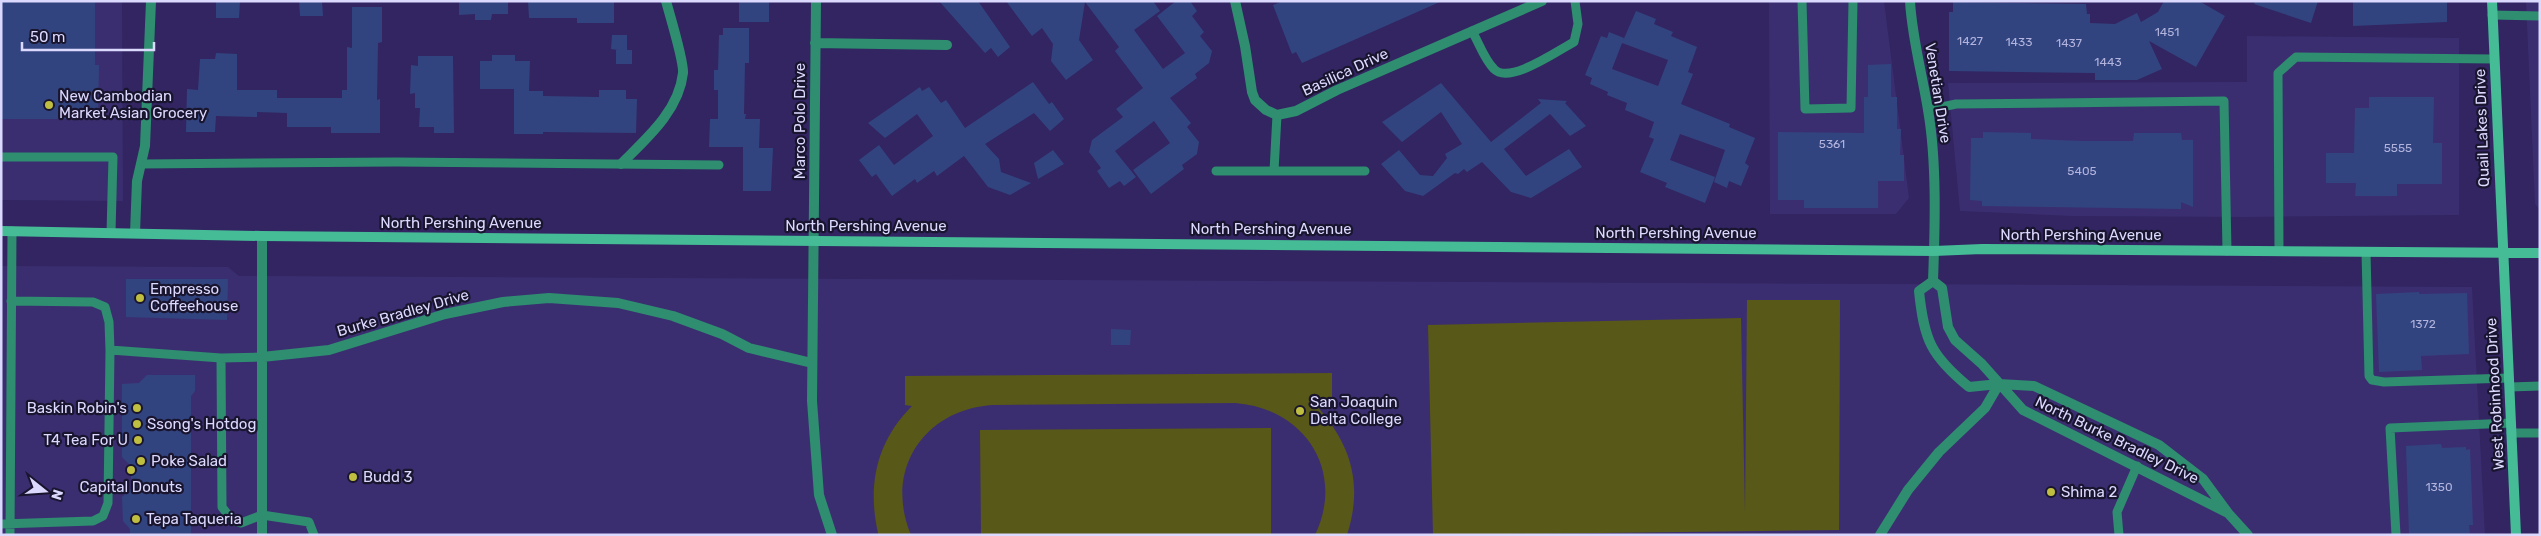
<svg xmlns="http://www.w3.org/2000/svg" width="2541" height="536" font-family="Rubik,sans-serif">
<rect width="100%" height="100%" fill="#322561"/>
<path fill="#3b2e70" d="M1,1H122L123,201L1,200Z
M1769,1H1884L1909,198L1896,214H1770Z
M2526,1H2540V210L2535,204Z
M2247,36L2459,38V215L2245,217L2071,216L1960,211L1948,83L2247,82Z
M1,266L228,267L239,276L2472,287L2485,535H1Z"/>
<path fill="#585818" d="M1747,300H1840L1839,530L1433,535L1428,325L1741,318L1745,512Z
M1332,373V402L1314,403C1350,442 1364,482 1347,535H1315C1346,470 1304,408 1235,403L992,405C923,410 884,471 911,535H879L878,533C867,484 877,441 912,406L905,405V376Z
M1271,428V535H981L980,430Z"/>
<path fill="#32447f" d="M1,1H95V65H99L98,119H1Z
M216,1H240L239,18H216Z
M299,1H322L323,16H300Z
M459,1H508V14H492L491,20H475V14L459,15Z
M528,1H614V23H577V18H529Z
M739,1H769V22H739Z
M939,1H978L1010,47L998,57L991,48L985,53Z
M1006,1H1153L1160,11L1134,30L1163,69L1185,53L1157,16L1176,1H1190L1197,11L1192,16L1204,32L1200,36L1212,51L1209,63L1195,74L1197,78L1170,98L1191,123L1187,127L1199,142L1197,154L1182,165L1184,169L1151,194L1133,170L1170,143L1154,121L1115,151L1136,177L1124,186L1120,181L1109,188L1097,171L1101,168L1089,152L1092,140L1123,117L1116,109L1143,88L1115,51L1119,47L1085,2L1079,40L1093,60L1066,80L1051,61L1053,44L1042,28L1032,36Z
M1283,1H1442L1302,63L1296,52L1292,54L1273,5Z
M2164,1H2199L2225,16L2196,67L2149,41L2162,69L2137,80H2095V73L1949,71V12H1953V2L2086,4L2087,14H2090V23L2115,24L2137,13L2141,22L2158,12Z
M2255,1H2318L2311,23L2254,4Z
M2353,1H2447V22L2353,26Z
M352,7H382V42L378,43L377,100L380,99V133H331V127H287V113L257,112V117L216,116L215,132H186L187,89L198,90L200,59H215L216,53L237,54V90H277V98H342V90H347V47L352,48Z
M1636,11L1656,19L1654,24L1673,32L1671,36L1697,47L1688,72L1693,74L1681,104L1730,124L1729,127L1755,138L1745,163L1749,166L1741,186L1729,181L1727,188L1714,182L1725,150L1680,134L1670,160L1715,177L1705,203L1665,187L1667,183L1640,172L1654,139L1649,137L1654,122L1625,110L1627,103L1607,95L1608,92L1590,84L1592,78L1585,75L1601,36L1607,38L1609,32L1624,38L1612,69L1658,86L1668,60L1622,43Z
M723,28H749V63H745L744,114H746L745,119H760L759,148H773L771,191H743V147H709L710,119H718V90H714V70H718L719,35H723Z
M612,35H627V50H632V64H616V50H618L611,49Z
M492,55H515V61H530L529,91H543V96L599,97V90H626V99H637L636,133L543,132V134H514V89H480V61H492Z
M418,56H453L454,133H434V127H419L420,108H415V93L410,94L411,65L418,66Z
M1891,64V97H1897V129H1901L1900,155H1904V181H1878V208H1804V200H1778V132L1864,133V97H1868V65Z
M1033,82L1049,104L1052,102L1064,119L1050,131L1034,113L985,144L999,159L1001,172L1031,183L1010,195L988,187L964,156L937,176L934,171L917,183L915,179L892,196L876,174L872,177L859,160L879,145L894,165L933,136L917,114L885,138L868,123L920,87L922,91L929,87L941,103L946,100L965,128Z
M1441,83L1491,142L1541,103L1538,99L1567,101L1565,103L1586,126L1570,136L1550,114L1504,149L1526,176L1569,149L1582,167L1531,198L1511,192L1482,162L1467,172L1464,169L1458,174L1455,173L1423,196L1405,191L1381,164L1399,150L1420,175L1433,176L1447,158L1445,154L1462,144L1441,112L1402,142L1382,122Z
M2369,97H2434L2433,143H2442V184H2397V196H2355L2356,183H2326V153H2354L2355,108H2369Z
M1983,132L2031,133V139L2082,141H2133L2134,133H2181L2182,140H2193V207L2181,202V209L1982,206V201L1970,200L1971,138H1983Z
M1053,150L1064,164L1038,179L1034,163Z
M126,279H228L227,320L126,317Z
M2419,292V294L2467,293L2469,354L2421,356L2422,370L2379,372L2376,294Z
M1111,329L1131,330L1130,345H1111Z
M147,375H195V391L191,396V535H130V529L123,521L122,497L131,489V466L122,457V384L139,383Z
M2441,444L2442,448L2466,447V450L2470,449L2473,525H2469L2470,534L2409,535L2406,446Z"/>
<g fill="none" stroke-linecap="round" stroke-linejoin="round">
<path stroke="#2f8d70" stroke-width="9" d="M1802,1L1805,109L1851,108L1853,1
M2492,15L2540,16
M1472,31C1479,43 1484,59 1494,69C1509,85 1557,51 1574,42L1578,24L1575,1
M1928,110L1956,104L2224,101L2227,251
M1,157H113L111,233
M141,164L396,162L719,165
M1216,171H1274L1277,115
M1274,171H1365
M2279,251L2278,73L2296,57L2494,59
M2366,252L2369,376L2372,380L2384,382L2509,378
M110,350L221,358L262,357
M221,358L222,507L232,520L241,523L262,515L309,522L314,535
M2510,387L2540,386
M2511,433H2540
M1,524L93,521L103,516L108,503L110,350L109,322L105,307L93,302L11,301
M10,535L12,231
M2119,535L2117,512L2137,466
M2396,535L2390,428L2511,423"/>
<path stroke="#2f8d70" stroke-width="10" d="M816,1L812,401L819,495L832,535
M1235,1L1245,46L1252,92L1255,100L1266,110L1277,115L1296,111L1337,90L1542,1
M1910,1C1912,38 1922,73 1928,110C1937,162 1935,227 1933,281
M815,43L947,45
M621,164C646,139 679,111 683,73C684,61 670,16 666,1
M135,233L137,181L145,146L151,1
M262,236V535
M1933,281L1919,291C1924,340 1931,356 1969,387L1999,384L2034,386L2159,445L2203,479L2228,513L2248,535
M1933,281L1942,288L1948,327L1955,340L1982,364L2023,410L2226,512
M262,357L329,350L445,314L503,302L549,298L618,303L673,316L722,334L749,348L812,363
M1880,535L1908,490L1939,452L1985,408L1999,384"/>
<path stroke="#45bb96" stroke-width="10" d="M2492,1L2516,535
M1,231L262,236L1934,251L1982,249L2540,253"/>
</g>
<g fill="#bfbe41" stroke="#19152f" stroke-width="2">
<circle cx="49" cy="105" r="5"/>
<circle cx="140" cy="298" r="5"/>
<circle cx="137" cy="408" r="5"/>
<circle cx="1300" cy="411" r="5"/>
<circle cx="137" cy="424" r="5"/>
<circle cx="138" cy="440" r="5"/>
<circle cx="141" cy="461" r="5"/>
<circle cx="131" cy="470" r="5"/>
<circle cx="353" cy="477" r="5"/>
<circle cx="2051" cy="492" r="5"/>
<circle cx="136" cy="519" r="5"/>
</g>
<g text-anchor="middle" stroke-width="4.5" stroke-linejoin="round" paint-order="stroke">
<g font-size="12" fill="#b2b4de">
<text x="2167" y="36">1451</text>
<text x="1970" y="45">1427</text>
<text x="2019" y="46">1433</text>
<text x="2069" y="47">1437</text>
<text x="2108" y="66">1443</text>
<text x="1832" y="148">5361</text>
<text x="2398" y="152">5555</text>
<text x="2082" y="175">5405</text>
<text x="2423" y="328">1372</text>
<text x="2439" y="491">1350</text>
</g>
<g font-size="15" fill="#dcd9fe" stroke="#19152f">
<text transform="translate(1345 72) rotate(-25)" y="5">Basilica Drive</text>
<text transform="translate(1938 93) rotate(81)" y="5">Venetian Drive</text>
<text transform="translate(800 121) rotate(-90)" y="5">Marco Polo Drive</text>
<text transform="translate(2482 128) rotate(-92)" y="5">Quail Lakes Drive</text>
<text x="461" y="228">North Pershing Avenue</text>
<text x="866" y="231">North Pershing Avenue</text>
<text x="1271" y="234">North Pershing Avenue</text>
<text x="1676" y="238">North Pershing Avenue</text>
<text x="2081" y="240">North Pershing Avenue</text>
<text transform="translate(403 313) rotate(-16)" y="5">Burke Bradley Drive</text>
<text transform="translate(2495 394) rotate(-93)" y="5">West Robinhood Drive</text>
<text transform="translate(2117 440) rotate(26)" y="5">North Burke Bradley Drive</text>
</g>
<g font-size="15" fill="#dcd9fe" stroke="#19152f" text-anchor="start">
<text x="59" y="101">New Cambodian<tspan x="59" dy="17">Market Asian Grocery</tspan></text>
<text x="150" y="294">Empresso<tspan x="150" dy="17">Coffeehouse</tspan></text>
<text x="1310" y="407">San Joaquin<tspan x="1310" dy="17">Delta College</tspan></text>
<text x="127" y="413" text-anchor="end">Baskin Robin's</text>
<text x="147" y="429">Ssong's Hotdog</text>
<text x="128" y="445" text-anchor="end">T4 Tea For U</text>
<text x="151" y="466">Poke Salad</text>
<text x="363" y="482">Budd 3</text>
<text x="131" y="492" text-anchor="middle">Capital Donuts</text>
<text x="2061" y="497">Shima 2</text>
<text x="146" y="524">Tepa Taqueria</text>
</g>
</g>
<rect width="2541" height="536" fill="none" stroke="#dcd9fe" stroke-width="5"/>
<g transform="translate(45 491) rotate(107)" stroke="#19152f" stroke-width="4" paint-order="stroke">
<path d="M0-4L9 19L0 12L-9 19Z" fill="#dcd9fe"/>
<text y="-8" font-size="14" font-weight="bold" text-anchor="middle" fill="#dcd9fe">N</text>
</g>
<path d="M22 42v8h132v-8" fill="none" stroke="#dcd9fe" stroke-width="2.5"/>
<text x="30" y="42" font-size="15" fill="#dcd9fe" stroke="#19152f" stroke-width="4" paint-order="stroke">50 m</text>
</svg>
